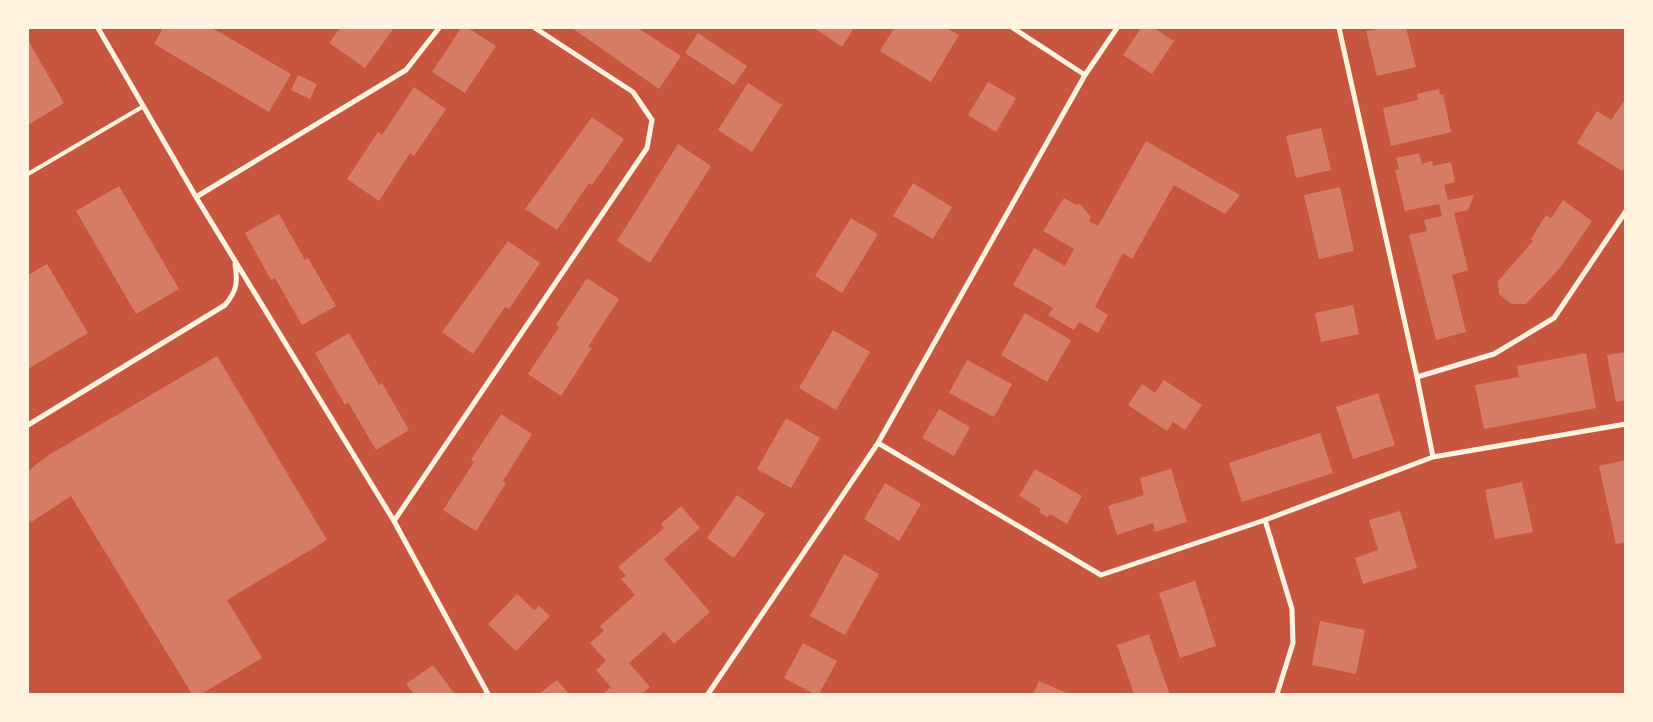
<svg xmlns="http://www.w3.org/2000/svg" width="1653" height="722" font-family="Figtree,sans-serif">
<rect width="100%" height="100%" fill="#c8553d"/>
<path fill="#d67c66" d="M163,28H212L291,74L269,112L154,44Z
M340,28H394L365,68L329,43Z
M461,28H468L496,46L465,93L432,72Z
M572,28H638L681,56L659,89Z
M814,28H854L842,47Z
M894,28H946L959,35L931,82L880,51Z
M1141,28H1154L1174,41L1152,74L1123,55Z
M1382,28H1406L1416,67L1377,76L1366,31Z
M698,33L747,66L734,85L685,53Z
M28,40L64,103L28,125Z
M298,75L317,84L310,99L291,90Z
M988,82L1016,98L996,132L968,115Z
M748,83L782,105L752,152L718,130Z
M414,87L446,109L414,156L410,153L379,201L347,179L378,132L382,135Z
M1439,89L1440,95L1443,94L1451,132L1391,146L1383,108L1418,100L1417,94Z
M1626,98V165L1622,171L1577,143L1597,111L1611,120Z
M592,117L624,139L592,185L589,183L557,230L525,209Z
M1321,128L1331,170L1296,178L1286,136Z
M1146,141L1240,195L1225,214L1174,185L1132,259L1123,253L1095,307L1108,315L1098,333L1079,322L1074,330L1048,315L1053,308L1013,285L1034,248L1065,266L1074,249L1043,231L1064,198L1076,205L1080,204L1091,217L1089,221L1098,226Z
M678,144L711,166L650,263L617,241Z
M1419,153L1422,164L1432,161L1433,166L1451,162L1455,182L1444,185L1448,200L1474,195L1468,210L1454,213L1468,270L1452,275L1466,332L1436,340L1409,235L1427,231L1424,220L1442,216L1439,204L1405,211L1395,170L1399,169L1396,158Z
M913,183L952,207L933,239L893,216Z
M119,186L179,289L136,314L76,211Z
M1340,187L1354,251L1319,259L1304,195Z
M1563,200L1592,221L1560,268L1526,304H1511L1499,294L1498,281L1533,241L1531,239L1546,215L1551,218Z
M279,214L305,260L308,258L336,306L302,325L275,278L271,280L245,233Z
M851,218L878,234L842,293L815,276Z
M508,241L540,263L509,309L505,307L473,354L442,332Z
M47,264L88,333L28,369V275Z
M587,278L619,299L588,347L592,348L561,396L528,374L559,327L556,325Z
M1353,305L1359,334L1321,342L1315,313Z
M1025,313L1071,340L1047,382L1001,355Z
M833,330L870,352L836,410L799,388Z
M349,333L379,385L382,383L409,430L376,450L348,402L345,405L315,353Z
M1626,352V400L1616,402L1607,355Z
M1586,353L1596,408L1484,429L1475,385L1519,377L1517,366Z
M217,356L327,540L227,600L262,658L201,694H192L71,496L30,523L28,519V471L47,456Z
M967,360L1012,384L994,417L949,393Z
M1164,380L1202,405L1185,430L1173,422L1167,431L1128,405L1142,384L1155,393Z
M1378,393L1395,445L1353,459L1336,407Z
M939,409L970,427L954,456L922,438Z
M501,414L532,434L503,481L506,483L476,531L443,510L474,462L471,460Z
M786,418L820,438L791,488L757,469Z
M1320,433L1333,473L1242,502L1229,463Z
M1626,460V542L1616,544L1599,466Z
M1035,469L1082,496L1067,524L1050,514L1048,517L1044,515L1039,512L1041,509L1019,496Z
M1171,469L1187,522L1155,532L1153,523L1117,535L1108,506L1144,495L1140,478Z
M1522,482L1533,532L1495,539L1485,490Z
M885,483L921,504L899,541L864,519Z
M737,495L765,514L734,558L707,538Z
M681,506L700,528L664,559L710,612L674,644L664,632L629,663L650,687L641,694H602L611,687L596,670L606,661L590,643L604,631L600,626L635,595L621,579L626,576L618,567L664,528L661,524Z
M1400,511L1417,568L1363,584L1355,558L1378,550L1369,520Z
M844,554L879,574L845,635L810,616Z
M1195,581L1216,646L1180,658L1159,593Z
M517,594L534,610L539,606L550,616L516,651L488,624Z
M1320,621L1365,630L1356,674L1312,665Z
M1149,634L1162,673L1170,694H1134L1117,645Z
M803,643L837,661L819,694H814L784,678Z
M433,665L448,685L455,694H414L406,684Z
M557,680L569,694H539Z
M1039,681L1069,694H1033Z"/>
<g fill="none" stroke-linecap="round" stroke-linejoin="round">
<path stroke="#fff3e0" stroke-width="4" d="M28,174L142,107"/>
<path stroke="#fff3e0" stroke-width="5" d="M98,28L196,197L394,521L488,694
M1013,28L1085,75
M1339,28L1417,377L1433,457
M196,197L406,70L439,28
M1417,377L1494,354L1554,318L1626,211
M28,425L225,305C237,291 238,282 235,264
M878,443L1101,575L1265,520L1433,457L1626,424
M1265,520L1292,609L1293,643L1277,694
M394,521L647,148L652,120L633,92L535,28
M708,694L878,443L1085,75L1117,28"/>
</g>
<rect width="1653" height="722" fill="none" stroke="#fff3e0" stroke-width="58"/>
</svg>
